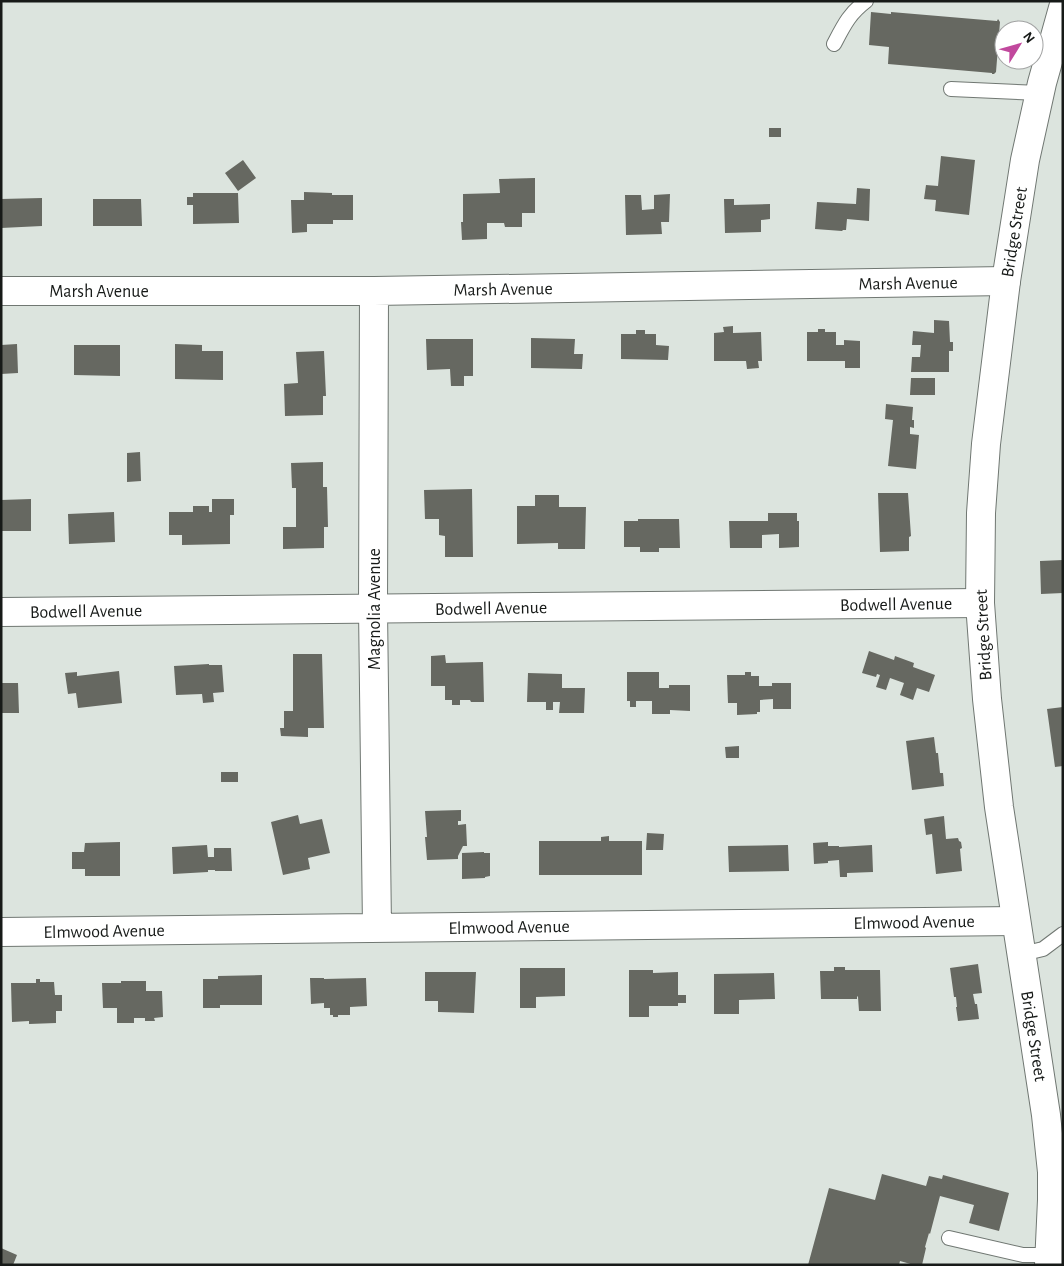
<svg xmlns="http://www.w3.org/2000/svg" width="1064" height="1266" font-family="'Alegreya Sans',sans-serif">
<rect width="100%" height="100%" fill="#dce4de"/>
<path fill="#666861" d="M871,12L891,14V12L997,21L998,19L1000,22L996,72L994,74H992V73L888,64L889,47L869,45Z
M769,128H781V137H769Z
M941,156L975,160L969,215L935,211L936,200L924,199L926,185L938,186Z
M243,160L256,178L238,191L225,173Z
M535,178V213H522V227H505L504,223H487V239L462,240L461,222H463V194L500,193L499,179Z
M857,188L870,189L869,221L847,219L846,230H843L842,231L815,229L817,202L856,204Z
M304,192L332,193V195H353V220H333V224H307V232L292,233L291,200H304Z
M193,193H238L239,223L193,224V205H187V197H193Z
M670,194L669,222H661L662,234L626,235L625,195H641L642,210L654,209V195Z
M42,198V226L1,228V199Z
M93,199H141L142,226H93Z
M724,199H734V205L770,204V219L761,220V232L725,233Z
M934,320L949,321L950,342H953V351H949V372H911L912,357H920L921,345H912L913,331L934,333Z
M733,326V333L761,332L762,361H758L759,368L747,369L746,361H714V333L724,332L723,327Z
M818,329H825V332H836V345H844V340L860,341V368H845V361H807V332H818Z
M636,330H645V334H656V345L669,346L668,360L621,359V334H636Z
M531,338L575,339L574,354H583L582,369L531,368Z
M426,339H473V376H464V386H451L450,369L427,370Z
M17,344L18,373L1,374V345Z
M175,344L202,345V351H223V380L175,379Z
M74,345H120V376L74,375Z
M324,351L326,396H323V415L285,416L284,384L298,383L296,352Z
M911,378H935V395H910Z
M886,404L913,407L912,420H914V428L910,427V434L919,435L916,469L888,466L893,420L885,419Z
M140,452L141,481L127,482V453Z
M323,462V487H327L328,527H324V548L283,549V527H296V488H292L291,463Z
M472,489L473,557H445V536L439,535V519H425L424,490Z
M878,493H908L911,536L909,537V551L880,552Z
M535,495H559V507H586L585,549H558V543L517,544V506H535Z
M31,499V531H1V500Z
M212,499H234V515H230V544L182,545V535H169V512H193V506H209V512H212Z
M114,512L115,542L69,544L68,514Z
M768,513H797V521H799V547L779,548V534L762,535V548H730L729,521H768Z
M638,519H679L680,548H659V552H640V547H624V521H638Z
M1063,560V593L1041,594L1040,561Z
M869,651L894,660L895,656L914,663L913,667L935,675L929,692L917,688L913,700L900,695L904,683L890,678L886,690L876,687L880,675L877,674L876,677L862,673Z
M293,654H322L324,728H308V737L281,736L280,728H284V711H293Z
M445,655L446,663L483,662L484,702H471L470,700H460V705H452V700H445V686H431V656Z
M209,664V665H222L224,692L213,693L214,702L203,703L202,694L176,695L174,666Z
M119,671L122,703L78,708L76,693L68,694L65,673L77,672V676Z
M627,672H659V688H669V685H690V711L670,710V714H652V701H636V707H630V701H627Z
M745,672H751V676H759V686H772V683H791V709H773V699L760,700V712H757V714L737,715V703H728L727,675H745Z
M528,673L562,674V688H585L584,713H559L560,702H553V710H546V702H527Z
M1,683H18L19,713H1Z
M1063,707V766L1055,767L1047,709Z
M934,737L936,753H938L940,773H943L944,786L912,790L906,741Z
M739,746V758H726L725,747Z
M221,772H238V782H221Z
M461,810V821H458V825L466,824L467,846H463L458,856V859L427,860L425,837H427L425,811Z
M298,815L300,824L322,819L330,853L308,858L310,869L283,875L271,822Z
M944,816L946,839L958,838L959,841L961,842L962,848L960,849L962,871L936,874L932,834L926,835L924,819Z
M647,833L664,834L663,850H646Z
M609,836V841H642V875H539V841H601V837Z
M120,842V876H85V869H72V852H84L85,843Z
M828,842V846H839V847L872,845L873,872L847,873V877H840L839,860L828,861V863L814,864L813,843Z
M207,845L208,857H214V848H231L232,871H215V870H208V872L173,874L172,847Z
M788,845L789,871L729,872L728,846Z
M484,852V853H490V876L485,877V878L462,879V853Z
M978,964L982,993L973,994L975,1004H977L979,1019L958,1021L956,1007H957L956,997H954L950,968Z
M834,967H845V970H880L881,1011H859L858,997L857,996V999H821L820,971H834Z
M520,968H565V996L536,997V1008H520Z
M629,970H653V973L678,972V995H686V1003H678V1006H649V1017H629Z
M425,972H476L474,1013L438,1012V1001H425Z
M774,973L775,999L739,1000V1014H714V974Z
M262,975V1005H220V1008H203V979H218V976Z
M310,978H324V979L366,978L367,1006L350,1007V1015H338V1017H333V1015H330V1008H324V1003L311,1004Z
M36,979H40V982H54L55,995H62V1011H56V1023L29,1024V1021L12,1022L11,983H36Z
M121,981H146V991H162L163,1017L154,1018L155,1021H145V1018H134V1023H117V1008H103L102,983H121Z
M882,1174L926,1186L929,1176L942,1179L943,1175L1009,1193L999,1231L969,1223L974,1205L940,1196L930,1234L929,1233L925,1247L926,1248L922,1265H914L900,1261L899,1265H808L829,1188L875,1200Z
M1,1248L17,1255L13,1265H1Z"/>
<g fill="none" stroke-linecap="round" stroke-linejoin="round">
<g stroke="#707772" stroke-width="16">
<path id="lane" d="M834,44C844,25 849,14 866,1
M951,89L1040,93
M1022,954L1043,949L1063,934
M949,1238L1023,1255H1050"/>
</g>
<g stroke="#707772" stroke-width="30">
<path id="street" d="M1,291H374L1006,281
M374,291L373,609L377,928
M1,612L980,603
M1,932L1016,921"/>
</g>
<g stroke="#707772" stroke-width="30">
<path id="secondary" d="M1049,1265L1052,1200V1172L1046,1115L999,807L987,699L980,603L981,513L986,444L1006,281L1025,160L1042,83L1063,8"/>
</g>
<use href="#lane" stroke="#fff" stroke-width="14"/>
<use href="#street" stroke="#fff" stroke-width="28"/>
<use href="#secondary" stroke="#fff" stroke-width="28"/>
</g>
<g text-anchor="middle" stroke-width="4" stroke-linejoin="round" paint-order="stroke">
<g font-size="18" fill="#171a18" stroke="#fff">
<text transform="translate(1014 232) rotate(-81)" y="6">Bridge Street</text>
<text transform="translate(908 283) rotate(-1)" y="6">Marsh Avenue</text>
<text transform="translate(503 289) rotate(-1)" y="6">Marsh Avenue</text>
<text x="99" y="297">Marsh Avenue</text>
<text transform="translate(896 604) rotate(-1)" y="6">Bodwell Avenue</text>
<text transform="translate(491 608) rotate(-1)" y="6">Bodwell Avenue</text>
<text transform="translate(374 609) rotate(-90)" y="6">Magnolia Avenue</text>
<text transform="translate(86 611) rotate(-1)" y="6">Bodwell Avenue</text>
<text transform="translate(983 635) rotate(-93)" y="6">Bridge Street</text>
<text transform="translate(914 922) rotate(-1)" y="6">Elmwood Avenue</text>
<text transform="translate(509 927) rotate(-1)" y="6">Elmwood Avenue</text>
<text transform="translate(104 931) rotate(-1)" y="6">Elmwood Avenue</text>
<text transform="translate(1034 1036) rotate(81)" y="6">Bridge Street</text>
</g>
</g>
<rect width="1064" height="1266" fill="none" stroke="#171a18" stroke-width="5"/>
<g transform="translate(1019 45) rotate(53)"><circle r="24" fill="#ffffff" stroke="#a2a3a3"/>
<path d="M0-4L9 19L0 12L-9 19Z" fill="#c1489d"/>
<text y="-8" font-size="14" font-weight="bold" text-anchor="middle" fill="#171a18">N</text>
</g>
</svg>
